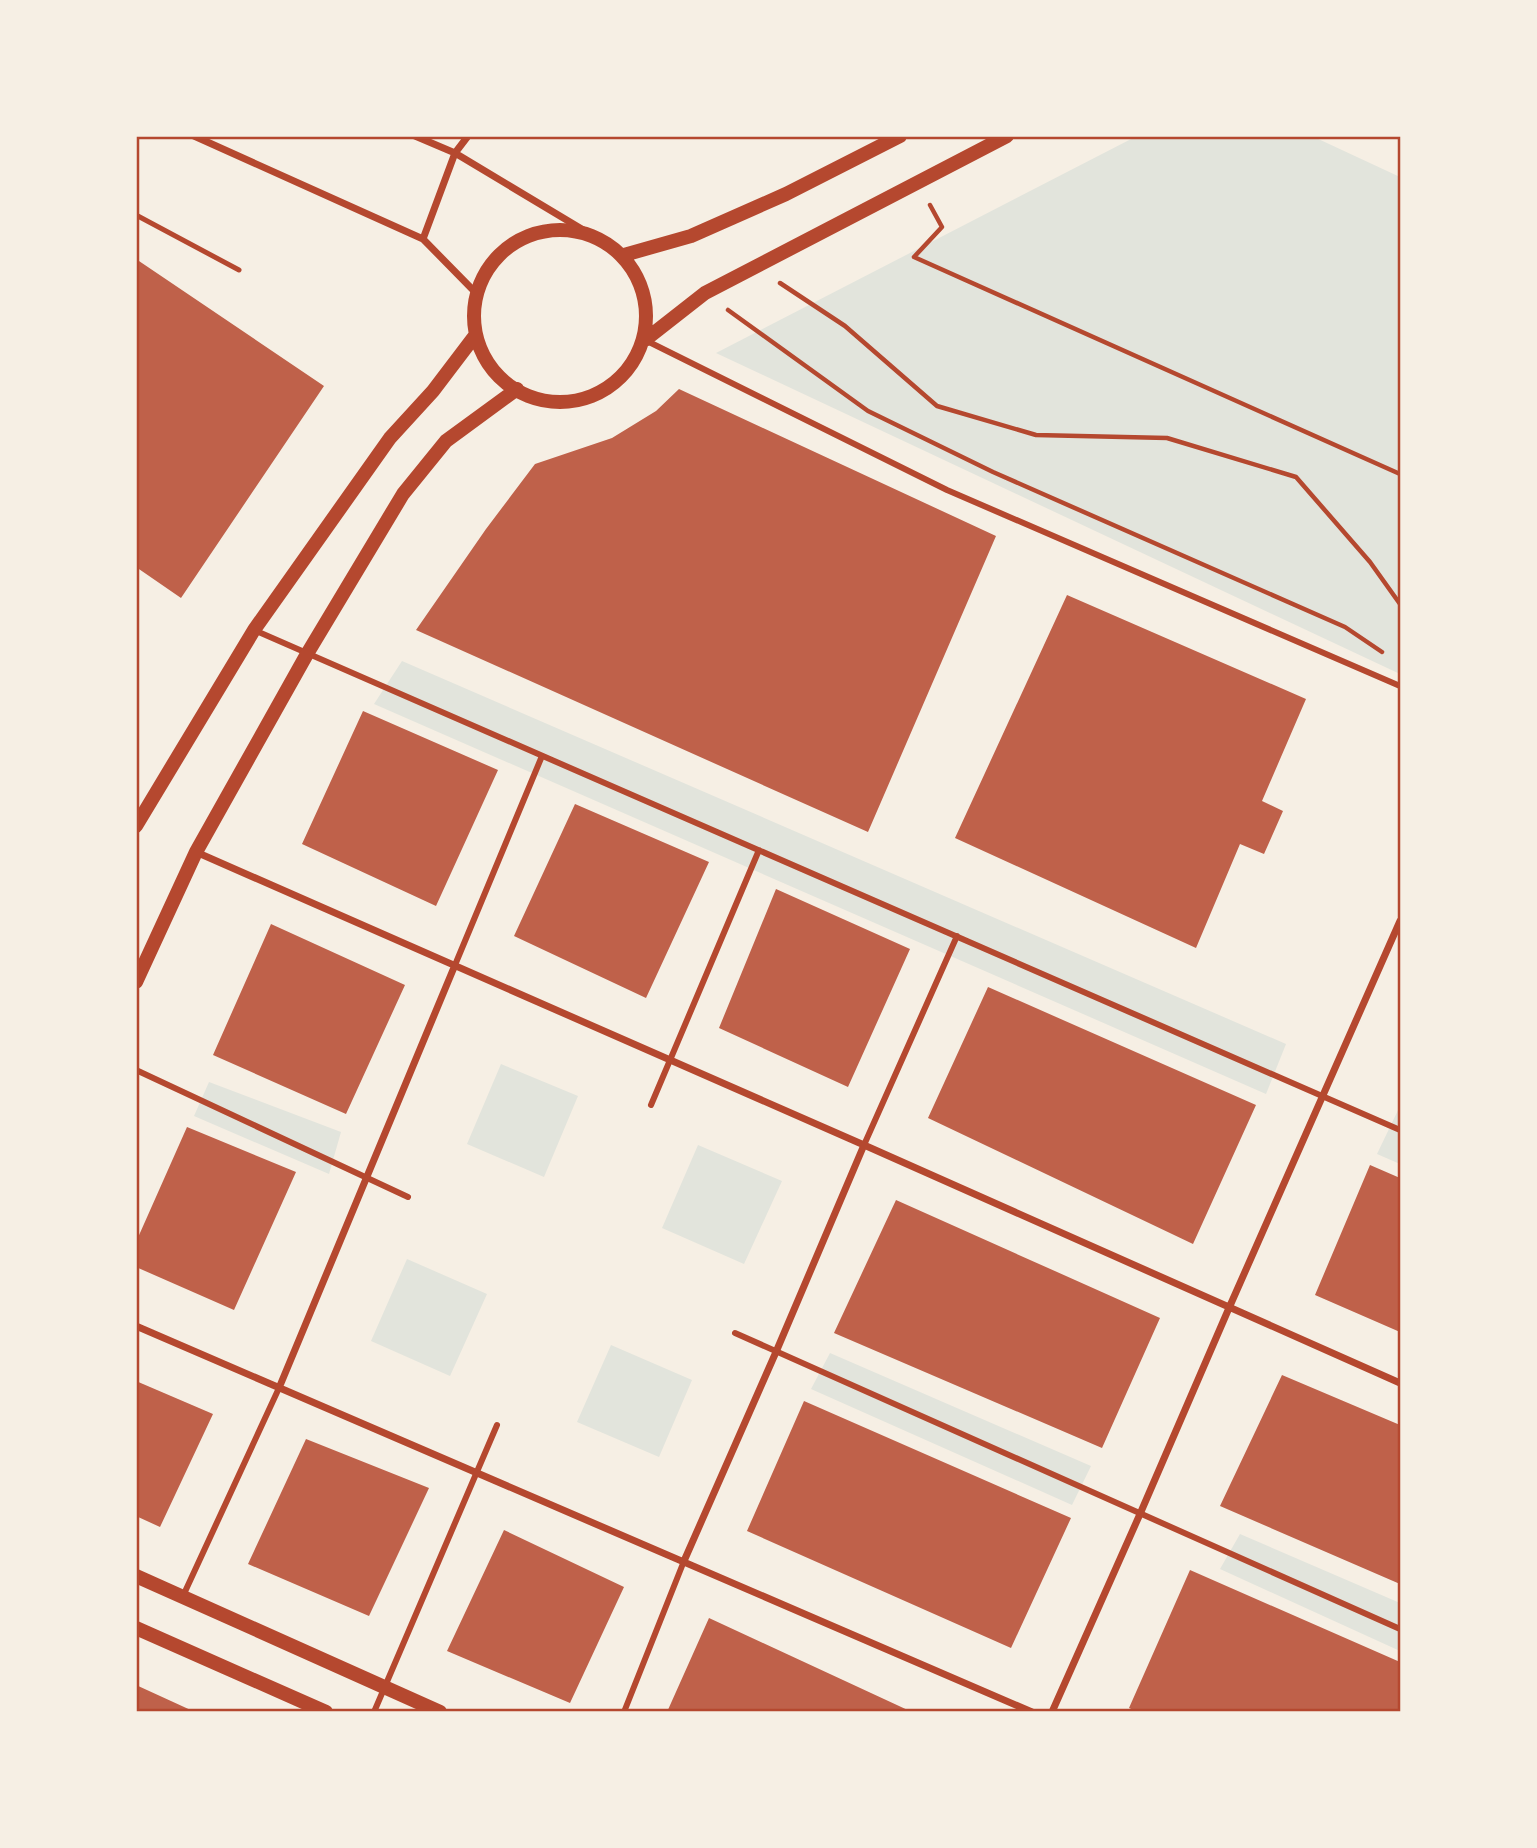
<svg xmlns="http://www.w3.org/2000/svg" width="1537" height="1848" font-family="'Fira Sans',sans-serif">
<rect width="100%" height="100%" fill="#f6efe4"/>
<path fill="#e2e4dc" d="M1135,137H1314L1400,177V674L716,353Z
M402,661L1286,1044L1266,1094L374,704Z
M501,1064L578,1096L544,1177L467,1144Z
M209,1082L341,1132L329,1174L194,1116Z
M1400,1106V1164L1377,1154Z
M698,1145L782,1181L744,1264L662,1228Z
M407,1259L487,1294L450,1376L371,1341Z
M611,1345L692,1380L659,1457L577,1422Z
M830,1353L1091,1466L1072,1505L811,1389Z
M1240,1534L1400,1603V1651L1220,1569Z"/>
<path fill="#bf614a" d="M136,259L324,386L181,598L136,567Z
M679,389L996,536L868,832L416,630L486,529L535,464L612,438L656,411Z
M1067,595L1306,699L1262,801L1283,811L1264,854L1240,844L1196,948L955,838Z
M363,711L498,770L436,906L302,844Z
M575,804L709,862L646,998L514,936Z
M776,889L910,949L848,1087L719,1028Z
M271,924L405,985L346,1114L213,1055Z
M988,987L1256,1105L1193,1244L928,1118Z
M187,1127L296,1172L234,1310L136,1267V1242Z
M1370,1165L1400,1178V1332L1315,1295Z
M896,1200L1160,1318L1102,1448L834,1333Z
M1282,1375L1400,1425V1584L1220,1506Z
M136,1381L213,1414L160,1527L136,1516Z
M804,1401L1071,1518L1011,1648L747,1531Z
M306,1439L429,1488L369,1616L248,1564Z
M504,1530L624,1587L570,1703L447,1651Z
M1190,1570L1400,1662V1712H1138L1129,1708Z
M709,1618L912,1712H667Z
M136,1685L195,1712H136Z"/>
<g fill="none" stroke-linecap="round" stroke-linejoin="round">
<path stroke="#b5482f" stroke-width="4.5" d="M930,205L942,227L914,257L1400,474
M780,283L845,326L937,406L1036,435L1167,438L1296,477L1370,562L1400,604
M728,310L868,411L993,472L1345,627L1382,652"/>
<path stroke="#b5482f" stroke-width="5" d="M136,215L239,270"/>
<path stroke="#b5482f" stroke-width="6" d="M647,341L947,490L1400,686
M254,630L1400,1130
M455,965L542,756
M136,1070L408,1197
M651,1105L759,850
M864,1145L957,936
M735,1333L1400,1629
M183,1596L279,1388
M374,1712L497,1425
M624,1712L684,1561"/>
<path stroke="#b5482f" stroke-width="7" d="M194,136L423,239L475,292
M415,136L455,153L585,231
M423,239L455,153L468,136
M196,852L864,1145L1400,1383
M136,1326L1032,1712
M279,1388L455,965
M684,1561L776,1352L864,1145
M1052,1712L1140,1514L1229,1308L1400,921"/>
<path stroke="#b5482f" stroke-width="14" d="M474 316a86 86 0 1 1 172 0a86 86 0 1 1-172 0Z
M624,255L691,236L786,194L900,136
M645,340L705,293L1007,136
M136,826L254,630L390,438L433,391L474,337
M136,982L196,852L307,654L403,494L446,441L517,389
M136,1576L440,1712
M136,1628L326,1712"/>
</g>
<rect width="1537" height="1848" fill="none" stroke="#f6efe4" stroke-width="276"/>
<rect x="138" y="138" width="1261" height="1572" fill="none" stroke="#b5482f" stroke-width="2.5"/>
</svg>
